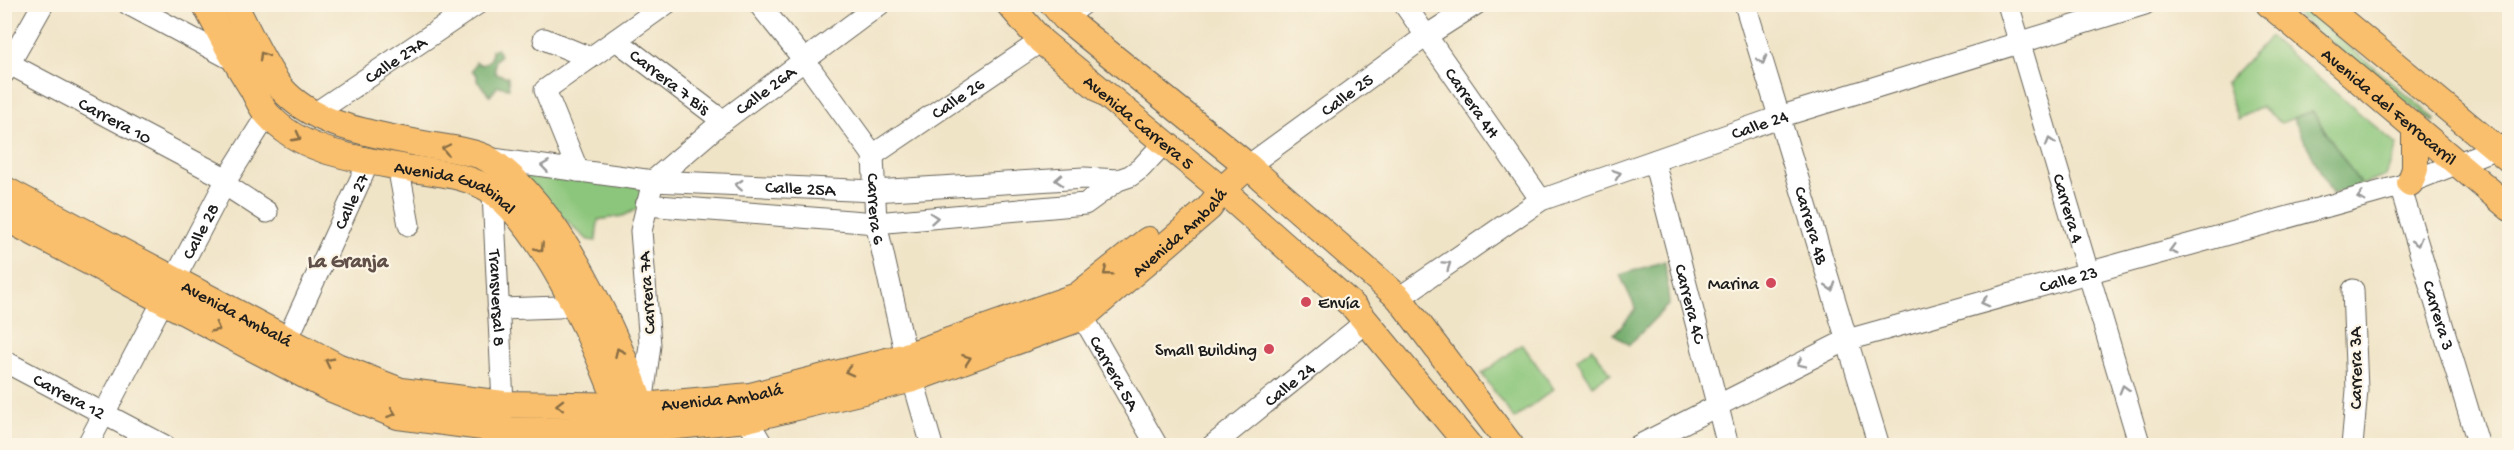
<svg xmlns="http://www.w3.org/2000/svg" width="2514" height="450" font-family="'Gochi Hand',sans-serif">
<rect width="100%" height="100%" fill="#fcf5e5"/>
<filter id="ink" filterUnits="userSpaceOnUse"><feTurbulence type="fractalNoise" baseFrequency=".0167" numOctaves="2"/><feDisplacementMap in="SourceGraphic" scale="12" xChannelSelector="R" yChannelSelector="G"/><feConvolveMatrix kernelMatrix="1 2 1 2 8 2 1 2 1" color-interpolation-filters="sRGB"/></filter>
<filter id="wash" filterUnits="userSpaceOnUse"><feTurbulence type="fractalNoise" baseFrequency=".008" numOctaves="4" result="noise"/><feDisplacementMap in="SourceGraphic" scale="24" xChannelSelector="R" yChannelSelector="G"/><feGaussianBlur stdDeviation="1.35" result="paint"/><feColorMatrix in="noise" values="0 0 0 0 0 0 0 0 0 0 0 0 0 0 0 0 0 1.4 0 .05"/><feComposite in="paint" operator="in"/></filter>
<g filter="url(#wash)">
<rect width="100%" height="100%" fill="#f0e4c7"/>
<path fill="#8cc67b" stroke="#54714c" stroke-width="1.5" d="M2285,5H2300L2435,119L2434,122L2382,86Z
M2270,37L2397,145L2386,176L2361,185L2312,111L2281,123L2262,107L2238,119L2225,84Z
M507,162L647,188L641,207L623,216L598,220L596,241L588,240L529,187Z
M1522,344L1554,389L1514,419L1482,374Z
M1592,348L1611,373L1592,385L1577,359Z"/>
<path fill="#71ab6b" stroke="#466444" stroke-width="1.5" d="M497,49L500,55L495,61V73L508,77L509,88L498,86L490,96L477,81V75L472,71L476,62L482,65L491,59L492,50Z
M2312,111L2361,185L2332,194L2293,118Z
M1665,261L1669,304L1629,345L1614,334L1636,309L1620,275Z"/>
</g>
<g filter="url(#ink)">
<g fill="none" stroke-linecap="round" stroke-linejoin="round">
<g stroke="#666258" stroke-width="23">
<g id="minor">
<path d="M128,4L237,62"/>
<path id="s1" d="M759,4L804,60L873,155L876,223L906,356L932,446"/>
<path id="s2" d="M1404,4L1541,200"/>
<path id="s3" d="M1745,4L1879,446"/>
<path id="s4" d="M2008,4L2140,446"/>
<path d="M1065,18L1083,4"/>
<path d="M544,39L590,58"/>
<path id="s5" d="M616,40L723,121"/>
<path id="s6" d="M4,61L227,179"/>
<path d="M4,73L43,4"/>
<path id="s7" d="M314,114L477,4"/>
<path id="s8" d="M873,155L1041,41"/>
<path id="s9" d="M486,158L653,181L874,191L1084,178L1118,180"/>
<path id="s10" d="M1654,161L1728,446"/>
<path d="M398,166L409,225"/>
<path id="s11" d="M1248,166L1426,36L1476,4"/>
<path d="M578,171L545,90L666,4"/>
<path d="M224,184L267,212"/>
<path id="s12" d="M2400,186L2479,446"/>
<path id="s13" d="M493,193L503,404"/>
<path d="M646,205L876,223L1085,204L1118,180L1130,176L1141,168L1164,143"/>
<path id="s14" d="M1399,298L1541,200L1779,117L2145,4"/>
<path id="s15" d="M1078,302L1083,317L1157,446"/>
<path d="M498,309L559,307"/>
<path id="s16" d="M287,340L369,161"/>
<path id="s17" d="M4,361L165,446"/>
<path id="s18" d="M642,406L650,345L641,231L653,181L723,121L880,4"/>
<path d="M747,419L763,446"/>
<path id="s19" d="M87,446L227,179L267,115"/>
<path id="s20" d="M1212,446L1367,321"/>
<path id="s21" d="M1638,446L1847,340L2400,186L2507,144"/>
<path d="M2352,446L2357,390L2353,290"/>
</g>
</g>
<g stroke="#666258" stroke-width="28">
<g id="major">
<path id="s22" d="M205,4C220,33 235,61 252,88C257,97 261,108 268,115C302,153 359,159 406,168C435,173 468,174 493,192C548,233 601,355 623,419"/>
<path d="M234,4C246,27 266,70 281,88C314,126 370,133 417,143C436,147 473,150 488,159C559,203 620,341 646,419"/>
<path id="s23" d="M1009,4L1041,41L1222,190L1354,307L1469,446"/>
<path d="M1053,4L1065,18L1248,166L1399,298L1511,446"/>
<path id="s24" d="M2269,4L2510,208"/>
<path d="M2322,4L2510,160"/>
<path d="M2410,183L2415,169V130"/>
<path id="s25" d="M4,189L337,366L401,391L503,404L642,406L750,396L906,356L1077,296L1148,240"/>
<path id="s26" d="M4,217L327,387L398,416L505,430L627,431L747,419L913,379L1083,317L1209,208L1222,190L1248,166"/>
</g>
</g>
<use href="#minor" stroke="#fff" stroke-width="21"/>
<use href="#major" stroke="#f9bf6d" stroke-width="26"/>
</g>
<defs><path id="oneway-chevron" d="M-2-3.5L2.5 0L-2 3.5" fill="none" stroke-width="1.6" stroke-linecap="round" stroke-linejoin="round" transform="scale(1.5)"/></defs>
<g stroke="#8a6e44">
<use href="#oneway-chevron" transform="translate(263 56) rotate(-120)"/>
<use href="#oneway-chevron" transform="translate(297 137) rotate(28)"/>
<use href="#oneway-chevron" transform="translate(446 149) rotate(-168)"/>
<use href="#oneway-chevron" transform="translate(540 248) rotate(56)"/>
<use href="#oneway-chevron" transform="translate(1107 272) rotate(142)"/>
<use href="#oneway-chevron" transform="translate(216 328) rotate(28)"/>
<use href="#oneway-chevron" transform="translate(619 352) rotate(-114)"/>
<use href="#oneway-chevron" transform="translate(967 359) rotate(-20)"/>
<use href="#oneway-chevron" transform="translate(329 362) rotate(-153)"/>
<use href="#oneway-chevron" transform="translate(849 371) rotate(166)"/>
<use href="#oneway-chevron" transform="translate(560 405) rotate(-179)"/>
<use href="#oneway-chevron" transform="translate(392 413) rotate(20)"/>
</g>
<g stroke="#999">
<use href="#oneway-chevron" transform="translate(1762 60) rotate(73)"/>
<use href="#oneway-chevron" transform="translate(2050 142) rotate(-107)"/>
<use href="#oneway-chevron" transform="translate(545 166) rotate(-172)"/>
<use href="#oneway-chevron" transform="translate(1617 174) rotate(-19)"/>
<use href="#oneway-chevron" transform="translate(1059 180) rotate(176)"/>
<use href="#oneway-chevron" transform="translate(739 185) rotate(-177)"/>
<use href="#oneway-chevron" transform="translate(2361 197) rotate(165)"/>
<use href="#oneway-chevron" transform="translate(934 218) rotate(-5)"/>
<use href="#oneway-chevron" transform="translate(2417 242) rotate(73)"/>
<use href="#oneway-chevron" transform="translate(2173 250) rotate(164)"/>
<use href="#oneway-chevron" transform="translate(1447 265) rotate(-35)"/>
<use href="#oneway-chevron" transform="translate(1831 287) rotate(73)"/>
<use href="#oneway-chevron" transform="translate(1985 302) rotate(165)"/>
<use href="#oneway-chevron" transform="translate(1801 363) rotate(154)"/>
<use href="#oneway-chevron" transform="translate(2124 389) rotate(-106)"/>
</g>
</g>
<g fill="#d1495b" stroke="#fcf5e5" stroke-width="2">
<circle cx="1771" cy="283" r="6"/>
<circle cx="1306" cy="302" r="6"/>
<circle cx="1269" cy="349" r="6"/>
</g>
<g text-anchor="middle" stroke-width="4.5" stroke-linejoin="round" paint-order="stroke">
<g font-size="18" fill="#1c1c1c" stroke="#fcf5e5">
<text dy="6" stroke="none"><textPath href="#s7" startOffset="98">Calle 27A</textPath></text>
<text dy="6" stroke="none"><textPath href="#s5" startOffset="68">Carrera 7 Bis</textPath></text>
<text dy="6" stroke="none"><textPath href="#s18" startOffset="372">Calle 26A</textPath></text>
<text dy="6" stroke="none"><textPath href="#s11" startOffset="122">Calle 25</textPath></text>
<text dy="6" stroke="none"><textPath href="#s8" startOffset="102">Calle 26</textPath></text>
<text dy="6" stroke="none"><textPath href="#s2" startOffset="120">Carrera 4H</textPath></text>
<text dy="6" stroke="none"><textPath href="#s24" startOffset="158">Avenida del Ferrocarril</textPath></text>
<text dy="6" stroke="none"><textPath href="#s6" startOffset="126">Carrera 10</textPath></text>
<text dy="6" stroke="none"><textPath href="#s23" startOffset="176">Avenida Carrera 5</textPath></text>
<text dy="6" stroke="none"><textPath href="#s14" startOffset="404">Calle 24</textPath></text>
<text dy="6" stroke="none"><textPath href="#s9" startOffset="316">Calle 25A</textPath></text>
<text dy="6" stroke="none"><textPath href="#s22" startOffset="332">Avenida Guabinal</textPath></text>
<text dy="6" stroke="none"><textPath href="#s16" startOffset="153">Calle 27</textPath></text>
<text dy="6" stroke="none"><textPath href="#s4" startOffset="213">Carrera 4</textPath></text>
<text dy="6" stroke="none"><textPath href="#s1" startOffset="243">Carrera 6</textPath></text>
<text dy="6" stroke="none"><textPath href="#s3" startOffset="231">Carrera 4B</textPath></text>
<text dy="6" stroke="none"><textPath href="#s19" startOffset="243">Calle 28</textPath></text>
<text dy="6" stroke="none"><textPath href="#s26" startOffset="1272">Avenida Ambalá</textPath></text>
<text dy="6" stroke="none"><textPath href="#s21" startOffset="464">Calle 23</textPath></text>
<text transform="translate(646 293) rotate(-94)" y="6">Carrera 7A</text>
<text dy="6" stroke="none"><textPath href="#s13" startOffset="105">Transversal 8</textPath></text>
<text dy="6" stroke="none"><textPath href="#s10" startOffset="147">Carrera 4C</textPath></text>
<text dy="6" stroke="none"><textPath href="#s25" startOffset="264">Avenida Ambalá</textPath></text>
<text dy="6" stroke="none"><textPath href="#s12" startOffset="135">Carrera 3</textPath></text>
<text transform="translate(2355 368) rotate(-90)" y="6">Carrera 3A</text>
<text dy="6" stroke="none"><textPath href="#s15" startOffset="80">Carrera 5A</textPath></text>
<text dy="6" stroke="none"><textPath href="#s20" startOffset="99">Calle 24</textPath></text>
<text dy="6" stroke="none"><textPath href="#s17" startOffset="74">Carrera 12</textPath></text>
<text dy="6" stroke="none"><textPath href="#s25" startOffset="768">Avenida Ambalá</textPath></text>
</g>
<g font-size="18" fill="#1c1c1c" stroke="#fcf5e5" text-anchor="end">
<text x="1759" y="289">Marina</text>
<text x="1318" y="308" text-anchor="start">Envía</text>
<text x="1257" y="355">Small Building</text>
</g>
<g font-size="20" font-weight="bold" fill="#605049" stroke="#fcf5e5">
<text x="348" y="267">La Granja</text>
</g>
</g>
<rect width="2514" height="450" fill="none" stroke="#fcf5e5" stroke-width="24"/>
</svg>
